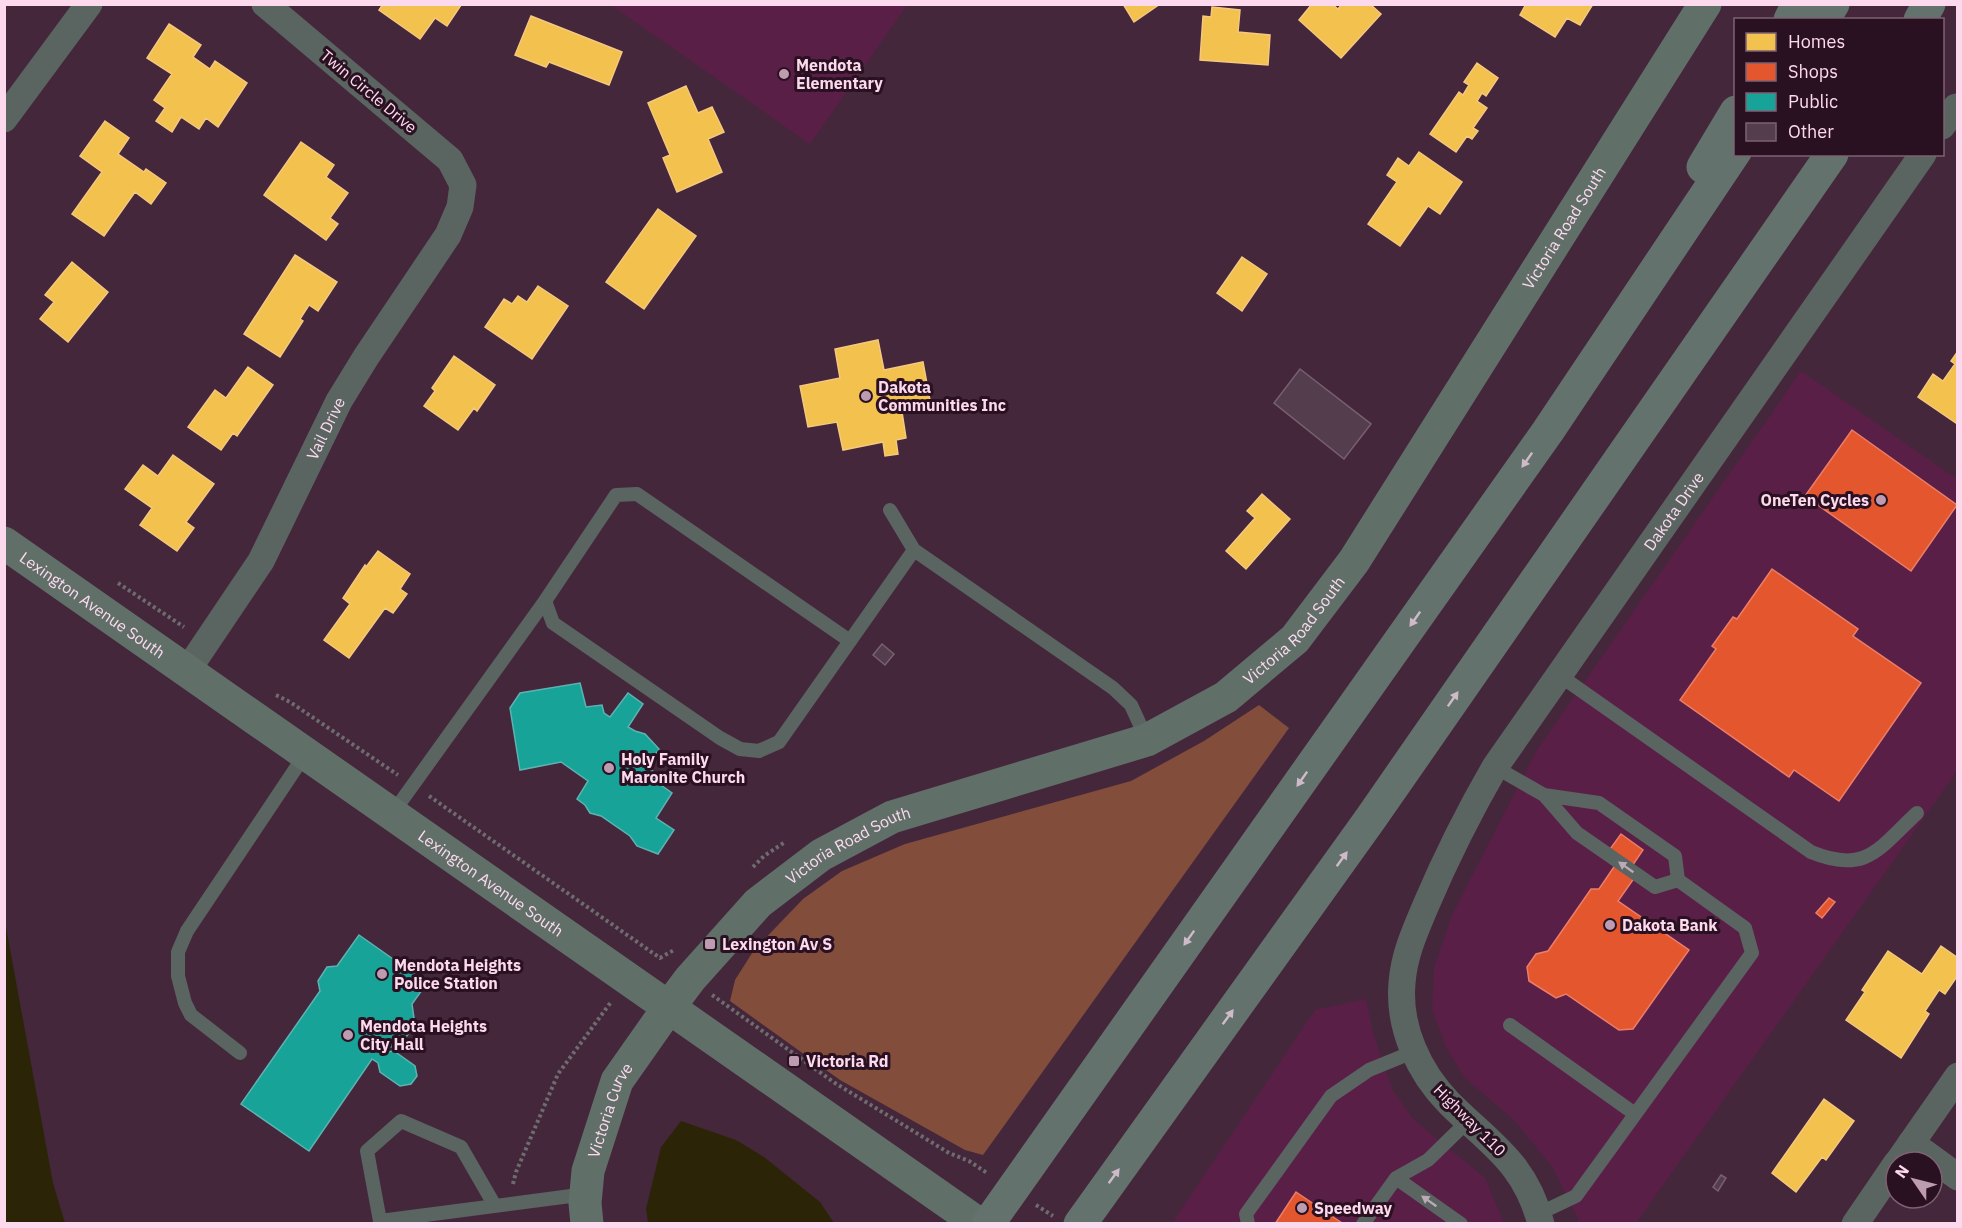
<svg xmlns="http://www.w3.org/2000/svg" width="1962" height="1228" font-family="'IBM Plex Sans',sans-serif">
<rect width="100%" height="100%" fill="#45273c"/>
<path fill="#5a1f47" d="M611,5H907L810,144Z
M1801,371L1957,479V771L1636,1223H1578V1218L1553,1168L1514,1120L1465,1078L1446,1047L1432,1009L1434,968L1452,915L1537,750Z
M1366,999L1373,1033L1392,1089L1413,1119L1485,1178L1504,1223L1175,1224V1219L1315,1010Z"/>
<path fill="#834d3c" d="M1259,705L1289,728L983,1155L965,1150L840,1080L730,1001L735,980L754,950L803,899L842,871L905,844L1131,781L1204,741Z"/>
<path fill="#2c2407" d="M4,908L6,927L53,1183L65,1223H5Z
M681,1121L736,1140L764,1157L820,1202L834,1223H648L646,1209L661,1147Z"/>
<path fill="#f2c14e" stroke="#f5c87e" stroke-width="1.5" d="M383,4H460L461,5L447,26L435,18L420,39L379,10Z
M1123,4H1160L1134,22Z
M1312,4H1332L1338,9L1342,4H1370L1381,14L1341,58L1299,20Z
M1526,4H1593L1580,25L1567,18L1555,37L1520,15Z
M1212,7L1240,10L1238,32L1270,35L1268,65L1200,60L1203,16L1211,17Z
M531,16L622,52L609,85L549,62L546,67L515,55Z
M169,24L201,45L193,57L210,69L215,61L247,83L218,127L206,118L199,129L181,117L172,132L156,121L165,108L154,100L172,74L147,58Z
M1477,63L1498,78L1486,96L1482,93L1477,101L1487,108L1473,128L1478,131L1472,139L1467,136L1456,152L1430,134L1459,92L1463,95L1469,85L1464,82Z
M686,86L698,113L712,107L724,132L708,139L722,172L677,192L663,158L670,155L648,103Z
M105,121L129,138L118,154L144,172L146,169L166,183L151,204L135,192L104,236L72,214L102,172L80,156Z
M301,142L334,165L326,177L348,193L330,218L338,224L326,240L264,195Z
M1419,152L1462,182L1440,214L1428,206L1400,246L1368,224L1397,182L1387,175L1398,158L1409,166Z
M658,209L696,236L644,309L606,282Z
M295,255L337,282L318,311L309,305L300,319L303,321L280,357L244,334Z
M1242,257L1267,274L1242,311L1217,293Z
M72,262L108,292L68,342L40,319L54,302L45,295Z
M538,286L568,306L532,359L485,327L504,299L512,304L518,296L527,302Z
M878,340L884,370L923,362L931,406L902,412L906,438L896,440L898,454L885,456L883,442L843,450L837,422L808,427L800,386L840,378L835,349Z
M1958,351V421L1956,423L1918,397L1933,374L1943,381L1955,364L1951,361Z
M454,356L495,385L477,411L474,408L458,430L424,406L435,391L432,388Z
M248,367L273,385L237,436L233,433L221,450L188,427L215,390L226,398Z
M173,455L214,484L186,522L194,528L177,551L140,525L152,508L125,489L143,465L158,476Z
M1262,494L1290,519L1246,569L1226,551L1255,518L1247,511Z
M378,551L410,574L400,589L407,594L393,613L385,608L349,658L324,640L350,604L343,598L365,565L366,567Z
M1941,946L1958,958V975L1945,994L1939,990L1925,1011L1929,1014L1901,1058L1846,1020L1865,992L1862,990L1888,951L1922,974Z
M1824,1099L1854,1121L1826,1160L1822,1157L1796,1192L1772,1173Z"/>
<path fill="#e4572e" stroke="#ec7e68" stroke-width="1.5" d="M1852,430L1957,505L1911,571L1805,496Z
M1772,569L1858,629L1853,636L1921,683L1839,801L1794,770L1789,777L1680,700L1716,649L1712,646L1733,617L1737,619Z
M1621,834L1643,850L1628,872L1635,877L1618,901L1689,950L1633,1029L1619,1030L1566,994L1556,998L1529,981L1527,967L1536,954L1548,951L1591,889H1599L1616,864L1605,856Z
M1829,898L1835,902L1822,918L1816,913Z
M1296,1192L1342,1223L1275,1224Z"/>
<path fill="#17a398" stroke="#5cb3b2" stroke-width="1.5" d="M580,683L586,707L602,705L604,713L610,717L628,693L643,704L628,727L635,731L645,734L659,749L647,767L663,778L658,783L672,793L656,818L674,830L658,854L637,846L630,836L601,816L590,813L585,805L577,799L588,781L561,762L520,770L510,708L520,693Z
M359,935L427,983L412,1004L415,1025L400,1045L382,1049L386,1052L394,1051L415,1066L417,1076L411,1084L400,1086L380,1072L378,1063L372,1059L309,1151L241,1104L320,991L318,981L327,967L337,966Z"/>
<path fill="#543e4d" stroke="#796071" stroke-width="1.5" d="M1300,369L1371,424L1344,459L1274,403Z
M882,644L894,654L885,665L873,655Z
M1721,1175L1726,1178L1718,1191L1713,1187Z"/>
<g fill="none" stroke-linecap="round" stroke-linejoin="round">
<path stroke="#6d6c6e" stroke-width="4" stroke-dasharray="3 3" stroke-linecap="butt" d="M118,583L184,627
M276,695L290,702L398,775
M429,796L660,958L674,950
M753,867L764,856L785,842
M712,995L835,1083L949,1153L969,1161L987,1173
M513,1184L516,1172L558,1074L611,1002
M1036,1205L1053,1216"/>
<path stroke="#5a6461" stroke-width="14" d="M890,510L914,550L1113,688L1131,705L1147,740
M850,641L637,494L616,495L545,601L553,623L720,738L740,749L759,751L779,742L914,550
M1559,675L1811,852C1867,875 1879,848 1917,813
M1495,767L1544,795L1599,803L1675,856L1678,880L1745,928L1752,953L1576,1196L1538,1214
M1544,795L1577,833L1655,887L1678,880
M392,814L545,601
M1510,1025L1635,1114
M240,1053L191,1015L185,1003L178,976V952L187,931L306,753
M1396,1178L1461,1224
M495,1206L461,1147L401,1121L367,1151L380,1221L586,1194
M1248,1224L1246,1214L1331,1096L1369,1070L1413,1052
M1363,1224L1396,1178L1428,1160L1469,1120"/>
<g stroke="#5a6461" stroke-width="27">
<path d="M4,119L89,4"/>
<path d="M1942,126L1956,107"/>
<path id="s1" d="M187,671L261,561L339,401L366,357L448,235L460,207L463,185L450,160L265,4"/>
<path d="M1911,1143L1958,1177"/>
<path d="M1898,1162L1958,1076"/>
<path id="s2" d="M1541,1224C1525,1162 1490,1144 1449,1103C1419,1072 1398,1028 1402,983C1404,955 1415,931 1426,905C1446,858 1469,812 1495,767L1923,154"/>
<path d="M1855,1224L1896,1164"/>
</g>
<g stroke="#616f69" stroke-width="33">
<path id="s3" d="M4,543L979,1224"/>
<path id="s4" d="M587,1224L585,1203L588,1171L617,1081L669,1007L690,979L758,903L821,855L892,817L1147,740L1226,697L1295,639L1354,561L1705,4"/>
</g>
<path stroke="#64726e" stroke-width="33" d="M1790,20L1798,4
M1823,20L1833,4
M1920,20L1929,4
M1703,167L1736,112
M988,1224L1548,431L1736,150
M1080,1224L1371,818L1832,154"/>
</g>
<defs><path id="oneway-solid" d="M-6-.8H1V-3.2L6.5 0L1 3.2V.8H-6Z" transform="scale(1.5)"/></defs>
<g fill="#cfbac8">
<use href="#oneway-solid" transform="translate(1527 460) rotate(125)"/>
<use href="#oneway-solid" transform="translate(1415 619) rotate(125)"/>
<use href="#oneway-solid" transform="translate(1453 699) rotate(-55)"/>
<use href="#oneway-solid" transform="translate(1302 779) rotate(125)"/>
<use href="#oneway-solid" transform="translate(1342 859) rotate(-54)"/>
<use href="#oneway-solid" transform="translate(1189 938) rotate(125)"/>
<use href="#oneway-solid" transform="translate(1228 1017) rotate(-54)"/>
<use href="#oneway-solid" transform="translate(1114 1176) rotate(-54)"/>
</g>
<g fill="#bcaab6">
<use href="#oneway-solid" transform="translate(1626 867) rotate(-145)"/>
<use href="#oneway-solid" transform="translate(1429 1201) rotate(-145)"/>
</g>
<g fill="#bd9bb0" stroke="#2a1121" stroke-width="2">
<circle cx="784" cy="74" r="6"/>
<circle cx="866" cy="396" r="6"/>
<circle cx="1881" cy="500" r="6"/>
<circle cx="609" cy="768" r="6"/>
<circle cx="1610" cy="925" r="6"/>
<rect x="704" y="938" width="12" height="12" rx="3"/>
<circle cx="382" cy="974" r="6"/>
<circle cx="348" cy="1035" r="6"/>
<rect x="788" y="1055" width="12" height="12" rx="3"/>
<circle cx="1302" cy="1208" r="6"/>
</g>
<g text-anchor="middle" stroke-width="6" stroke-linejoin="round" paint-order="stroke">
<g font-size="16" font-weight="bold" fill="#fdd9ee" stroke="#2a1121" text-anchor="start">
<text x="796" y="71">Mendota<tspan x="796" dy="18">Elementary</tspan></text>
<text x="878" y="393">Dakota<tspan x="878" dy="18">Communities Inc</tspan></text>
<text x="1869" y="506" text-anchor="end">OneTen Cycles</text>
<text x="621" y="765">Holy Family<tspan x="621" dy="18">Maronite Church</tspan></text>
<text x="1622" y="931">Dakota Bank</text>
<text x="722" y="950">Lexington Av S</text>
<text x="394" y="971">Mendota Heights<tspan x="394" dy="18">Police Station</tspan></text>
<text x="360" y="1032">Mendota Heights<tspan x="360" dy="18">City Hall</tspan></text>
<text x="806" y="1067">Victoria Rd</text>
<text x="1314" y="1214">Speedway</text>
</g>
<g font-size="16" fill="#fdd9ee" stroke="#2a1121">
<text transform="translate(369 91) rotate(40)" y="6">Twin Circle Drive</text>
<text dy="6" stroke="none"><textPath href="#s4" startOffset="1473">Victoria Road South</textPath></text>
<text dy="6" stroke="none"><textPath href="#s1" startOffset="280">Vail Drive</textPath></text>
<text dy="6" stroke="none"><textPath href="#s2" startOffset="836">Dakota Drive</textPath></text>
<text dy="6" stroke="none"><textPath href="#s3" startOffset="108">Lexington Avenue South</textPath></text>
<text dy="6" stroke="none"><textPath href="#s4" startOffset="987">Victoria Road South</textPath></text>
<text dy="6" stroke="none"><textPath href="#s4" startOffset="483">Victoria Road South</textPath></text>
<text dy="6" stroke="none"><textPath href="#s3" startOffset="594">Lexington Avenue South</textPath></text>
<text dy="6" stroke="none"><textPath href="#s4" startOffset="118">Victoria Curve</textPath></text>
<text transform="translate(1470 1120) rotate(45)" y="6">Highway 110</text>
</g>
</g>
<rect width="1962" height="1228" fill="none" stroke="#fdd9ee" stroke-width="12"/>
<rect x="1734" y="18" width="210" height="138" fill="#2a1121" stroke="#7e6173" stroke-width="1.5"/>
<rect x="1746" y="33" width="30" height="18" fill="#f2c14e" stroke="#7e6173" stroke-width="1.5"/>
<text x="1788" y="48" font-size="18" fill="#fdd9ee">Homes</text>
<rect x="1746" y="63" width="30" height="18" fill="#e4572e" stroke="#7e6173" stroke-width="1.5"/>
<text x="1788" y="78" font-size="18" fill="#fdd9ee">Shops</text>
<rect x="1746" y="93" width="30" height="18" fill="#17a398" stroke="#7e6173" stroke-width="1.5"/>
<text x="1788" y="108" font-size="18" fill="#fdd9ee">Public</text>
<rect x="1746" y="123" width="30" height="18" fill="#543e4d" stroke="#7e6173" stroke-width="1.5"/>
<text x="1788" y="138" font-size="18" fill="#fdd9ee">Other</text>
<g transform="translate(1914 1180) rotate(305)"><circle r="28" fill="#2a1121" stroke="#7e6173" stroke-width="1.5"/>
<path d="M0-4.5L10 22L0 15L-10 22Z" fill="#bd9bb0"/>
<text y="-9" font-size="16" font-weight="bold" text-anchor="middle" fill="#fdd9ee">N</text>
</g>
</svg>
